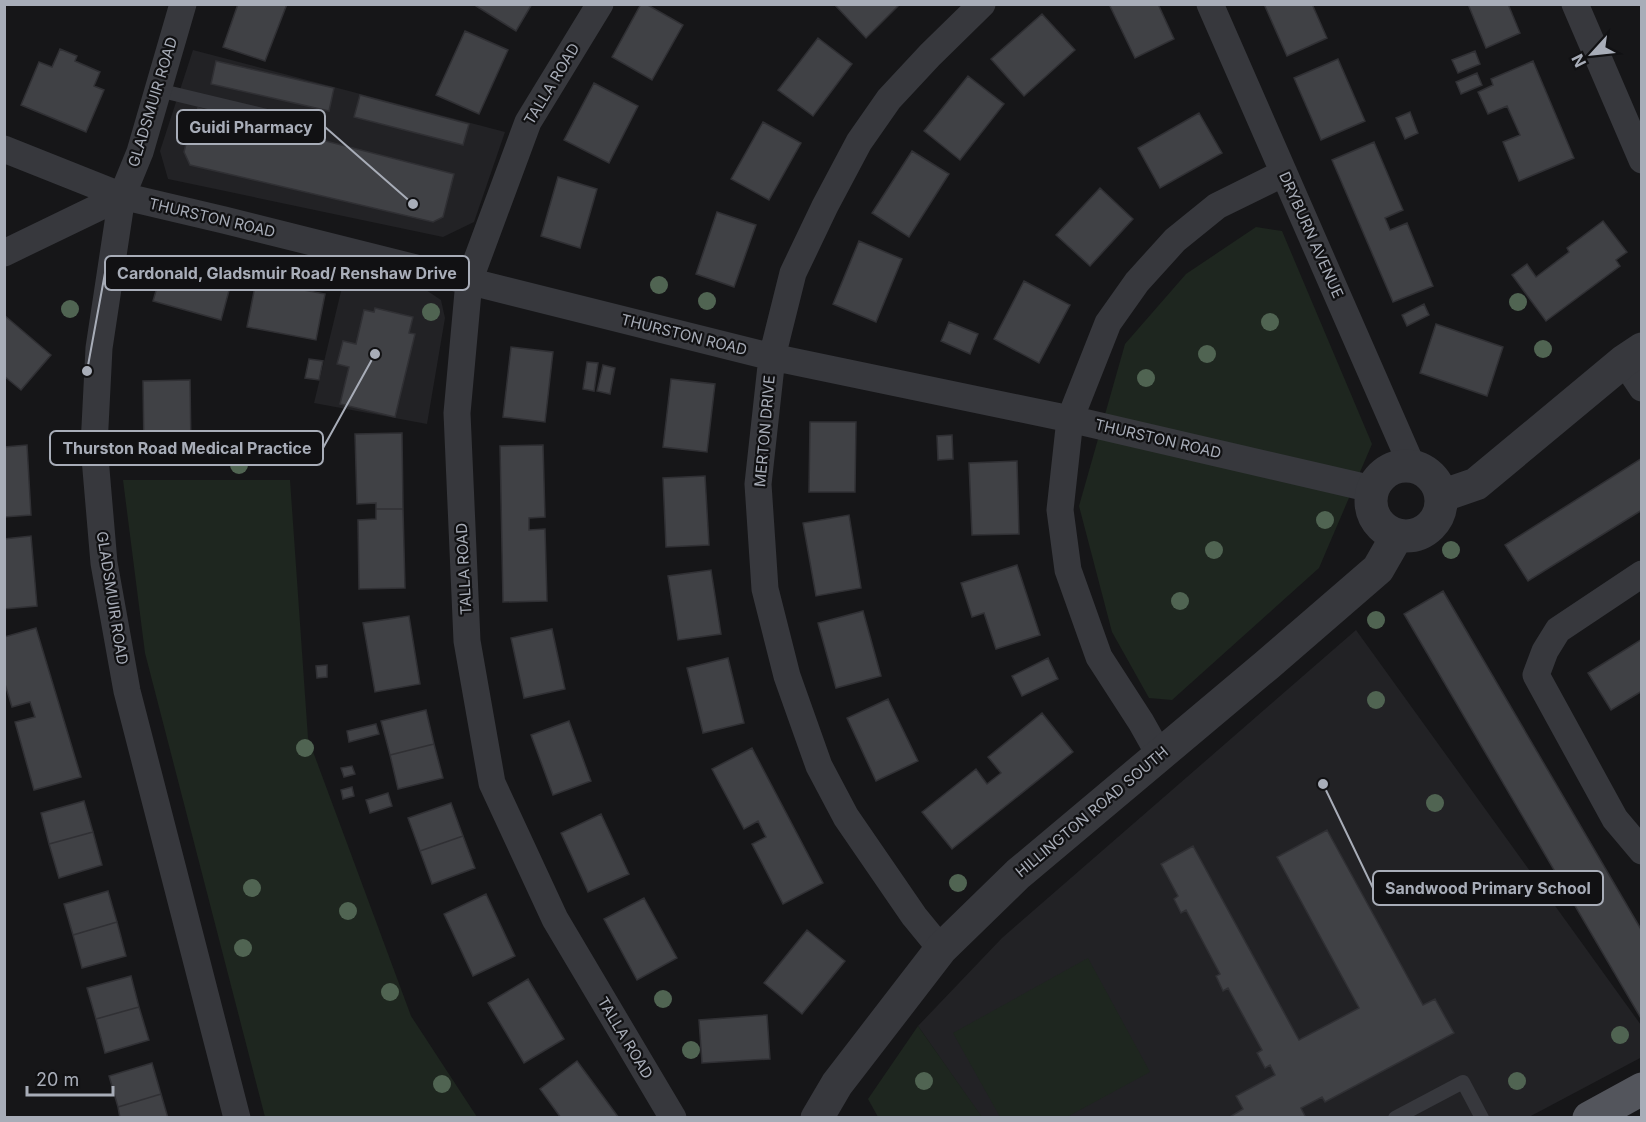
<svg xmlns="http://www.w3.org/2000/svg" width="1646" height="1122" font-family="Inter,sans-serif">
<rect width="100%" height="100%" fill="#161618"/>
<path fill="#222225" d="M193,50L505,132L474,222L443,237L168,179L160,151Z
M345,275L426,290L441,300L445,318L427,424L314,403Z
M1356,630L1641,1025L1642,1057L1529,1117L982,1118L918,1026L1002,938Z"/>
<path fill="#1e261f" d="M1256,227L1282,231L1372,444L1319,568L1172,700L1149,698L1112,632L1079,506L1125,344L1186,274Z
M123,480H290L308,738L411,1016L477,1117H265L145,653Z
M1088,958L1150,1072L1067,1117H1000L953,1033Z
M918,1026L982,1117H878L868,1099Z"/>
<path fill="#404145" stroke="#303034" stroke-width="1.5" d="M238,4H287L265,61L223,47Z
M477,4H532L516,31L476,6Z
M641,4H646L683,25L652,80L612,57Z
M834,4H900L866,38Z
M1109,4H1158L1174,39L1135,58Z
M1264,4H1312L1327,38L1287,56Z
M1468,4H1508L1520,33L1486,48Z
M1042,14L1075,50L1024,96L991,59Z
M465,31L508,50L479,114L436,95Z
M818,38L852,64L813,116L778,90Z
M60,49L77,56L75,61L100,72L94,86L104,90L86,132L21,105L39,62L52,67Z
M1475,51L1480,64L1458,73L1452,60Z
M1338,59L1365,121L1321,140L1294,78Z
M216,61L334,88L329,111L211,84Z
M1533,61L1574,158L1519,181L1503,142L1520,135L1507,106L1488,114L1478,92L1493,85L1491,79Z
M1477,73L1482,85L1461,94L1456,82Z
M968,76L1004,104L960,160L924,131Z
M594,83L638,106L609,163L564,140Z
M360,95L469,124L463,145L354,117Z
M198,108L454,174L443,217L433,222L190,165L184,152L191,123H194Z
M1410,112L1418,133L1405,139L1396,118Z
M1199,113L1222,153L1160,188L1138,148Z
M763,122L801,143L769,200L731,179Z
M1374,142L1403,210L1385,218L1390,230L1407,223L1433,286L1393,302L1332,160Z
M912,151L949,174L909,237L872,213Z
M558,177L597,189L580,248L541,236Z
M1100,188L1133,219L1090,266L1056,235Z
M717,212L756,225L734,287L696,274Z
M1603,221L1627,252L1616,260L1620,266L1546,321L1512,275L1527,264L1536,277L1569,252L1567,248Z
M859,241L902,259L876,322L833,304Z
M166,257L233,276L221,320L153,301Z
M256,281L325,294L316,340L247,327Z
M1024,281L1070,305L1039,363L994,339Z
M1424,304L1429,315L1407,326L1402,315Z
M375,308L413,317L409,333L415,334L395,417L340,404L349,367L337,364L343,341L356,344L364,310L374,312Z
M4,315L51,355L21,390L4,376Z
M949,322L978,334L970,354L941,341Z
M1436,324L1503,347L1487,396L1420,373Z
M511,347L553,352L545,422L503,417Z
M309,359L323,361L319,380L305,378Z
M587,362L598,363L594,391L583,389Z
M603,365L615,368L610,394L597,391Z
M671,379L715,384L707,452L663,447Z
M190,380L191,449L144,451L143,381Z
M810,422H856L855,492H809Z
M402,433L403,509H376V503L357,504L355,434Z
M952,435L953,459L938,460L937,436Z
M27,445L31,515L4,517V447Z
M543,445L545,517L529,518V530L545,529L547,601L503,602L500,446Z
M1642,458V510L1528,581L1505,545Z
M1017,461L1019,534L972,535L969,463Z
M705,476L709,545L666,547L663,478Z
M376,509H403L405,588L359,589L358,520L376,519Z
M849,515L861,588L816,596L803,523Z
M31,536L37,606L4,609V539Z
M1017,565L1040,635L996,649L984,613L972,617L961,583Z
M711,570L721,634L678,640L668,576Z
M1443,591L1642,931V1020L1404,614Z
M863,611L881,676L836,688L818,623Z
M409,616L420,684L375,692L363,623Z
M36,628L81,777L34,790L15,722L35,717L30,702L12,707L4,681V637Z
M552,629L565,689L524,698L511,638Z
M1642,639V691L1611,710L1588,673Z
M728,658L744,723L703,733L687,668Z
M1048,658L1058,679L1022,696L1012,676Z
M327,665V677L317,678L316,666Z
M888,699L918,761L876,781L847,718Z
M426,710L434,744L390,755L381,721Z
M1042,713L1073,752L952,849L922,812L976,769L987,784L1001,773L988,757Z
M569,721L591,781L553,795L531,735Z
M376,724L379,734L349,742L347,731Z
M434,744L443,778L398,789L390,755Z
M752,748L823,883L783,904L752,844L766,837L758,821L744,829L712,769Z
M352,766L355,774L344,777L341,768Z
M352,787L354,796L343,799L341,790Z
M388,793L392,806L370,813L366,800Z
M84,801L93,832L49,844L41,813Z
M451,803L463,836L420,851L408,818Z
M601,814L629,874L588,892L561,833Z
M1327,830L1423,1005L1435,999L1454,1033L1325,1102L1322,1097L1301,1108L1306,1118H1228L1243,1109L1236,1096L1275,1075L1270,1065L1265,1068L1257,1053L1262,1050L1228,988L1223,991L1216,976L1220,974L1186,910L1181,913L1174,899L1178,896L1161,864L1193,846L1299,1040L1359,1008L1277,857Z
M93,832L102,865L59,878L49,844Z
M463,836L475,868L432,884L420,851Z
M108,891L117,922L73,935L64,904Z
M486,894L515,956L473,976L444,914Z
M644,898L677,958L637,980L604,919Z
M117,922L126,956L82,968L73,935Z
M807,930L845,961L802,1014L764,983Z
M131,976L139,1007L96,1019L87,988Z
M528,979L564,1039L524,1063L488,1003Z
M139,1007L149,1040L105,1053L96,1019Z
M767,1015L770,1059L702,1063L699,1020Z
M577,1061L619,1118H561L540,1089Z
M152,1063L161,1094L118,1107L109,1076Z
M161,1094L168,1118H120L118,1107Z"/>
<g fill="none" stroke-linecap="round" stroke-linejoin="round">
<path stroke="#37383d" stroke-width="14" d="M158,90L308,126
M1395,1118L1463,1082L1482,1118"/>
<path stroke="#37383d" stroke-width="27" d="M183,4L140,152L122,196L99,348L94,446L104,563L127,691L237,1118
M600,4L528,122L469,281L457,413L467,641L492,783L555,919L673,1118
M1210,4L1412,466
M1575,4L1642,160
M4,149L122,196L224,220L772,357L1070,419L1372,489
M4,253L122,196
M1624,361L1642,388
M1642,574L1558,630L1545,651L1536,675L1615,819L1642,851
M1159,754L1141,722L1099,657L1068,570L1060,510L1070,419L1108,323L1137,282L1175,240L1217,206L1284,173
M941,949L914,916L846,817L819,766L787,676L765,589L758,484L772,357L793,273L825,206L859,142L889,99L930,55L982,4"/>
<path stroke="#37383d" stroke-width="33" d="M1371 501a35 35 0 1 1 70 0a35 35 0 1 1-70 0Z
M1441,496L1476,484L1624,361L1642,349
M817,1118L837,1084L941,949L1018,874L1267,665L1378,569L1397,536"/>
<path stroke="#53555c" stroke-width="33" d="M1589,1118L1642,1089"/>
</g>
<g fill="#506452">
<circle cx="659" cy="285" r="9"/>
<circle cx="707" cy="301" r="9"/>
<circle cx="1518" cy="302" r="9"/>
<circle cx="70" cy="309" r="9"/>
<circle cx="431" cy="312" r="9"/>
<circle cx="1270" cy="322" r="9"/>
<circle cx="1543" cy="349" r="9"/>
<circle cx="1207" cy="354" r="9"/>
<circle cx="1146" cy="378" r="9"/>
<circle cx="239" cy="465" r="9"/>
<circle cx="1325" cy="520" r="9"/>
<circle cx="1214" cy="550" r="9"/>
<circle cx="1451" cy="550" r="9"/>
<circle cx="1180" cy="601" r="9"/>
<circle cx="1376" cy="620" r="9"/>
<circle cx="1376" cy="700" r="9"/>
<circle cx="305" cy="748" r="9"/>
<circle cx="1435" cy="803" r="9"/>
<circle cx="958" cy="883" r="9"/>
<circle cx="252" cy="888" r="9"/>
<circle cx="348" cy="911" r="9"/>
<circle cx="243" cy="948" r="9"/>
<circle cx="390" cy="992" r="9"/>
<circle cx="663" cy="999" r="9"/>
<circle cx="1620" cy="1035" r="9"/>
<circle cx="691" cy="1050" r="9"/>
<circle cx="924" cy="1081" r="9"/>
<circle cx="1517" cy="1081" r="9"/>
<circle cx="442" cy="1084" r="9"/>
</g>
<g text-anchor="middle" stroke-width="4.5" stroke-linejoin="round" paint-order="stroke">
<g font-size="15" fill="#a8adb8" stroke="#111113">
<text transform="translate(552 84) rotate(-59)" y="5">TALLA ROAD</text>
<text transform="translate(153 102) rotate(-73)" y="5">GLADSMUIR ROAD</text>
<text transform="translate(212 218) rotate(13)" y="5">THURSTON ROAD</text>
<text transform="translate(1311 235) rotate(66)" y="5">DRYBURN AVENUE</text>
<text transform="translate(684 335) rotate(14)" y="5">THURSTON ROAD</text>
<text transform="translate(765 431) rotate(-85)" y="5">MERTON DRIVE</text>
<text transform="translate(1158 439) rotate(13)" y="5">THURSTON ROAD</text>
<text transform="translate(464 569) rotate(-93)" y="5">TALLA ROAD</text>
<text transform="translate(112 598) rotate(81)" y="5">GLADSMUIR ROAD</text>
<text transform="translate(1092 812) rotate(-40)" y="5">HILLINGTON ROAD SOUTH</text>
<text transform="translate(625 1038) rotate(59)" y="5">TALLA ROAD</text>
</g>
</g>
<path fill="none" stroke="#a8adb8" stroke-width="2" d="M413 204L325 127M87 371L105 273M375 354L323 448M1323 784L1373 888"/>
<g fill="#a8adb8" stroke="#111113" stroke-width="2">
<circle cx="413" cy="204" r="6"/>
<circle cx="87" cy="371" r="6"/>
<circle cx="375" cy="354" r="6"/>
<circle cx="1323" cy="784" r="6"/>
</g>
<g fill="#111113" stroke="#a8adb8" stroke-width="2">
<rect x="177" y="110" width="148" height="34" rx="6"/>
<rect x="105" y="256" width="364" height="34" rx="6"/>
<rect x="50" y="431" width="273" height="34" rx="6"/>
<rect x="1373" y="871" width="230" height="34" rx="6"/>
</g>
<g font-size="16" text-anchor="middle" font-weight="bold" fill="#a8adb8">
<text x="251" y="133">Guidi Pharmacy</text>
<text x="287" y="279">Cardonald, Gladsmuir Road/ Renshaw Drive</text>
<text x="187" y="454">Thurston Road Medical Practice</text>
<text x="1488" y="894">Sandwood Primary School</text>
</g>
<rect width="1646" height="1122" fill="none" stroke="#a8adb8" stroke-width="12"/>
<g transform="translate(1592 54) rotate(243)" stroke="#111113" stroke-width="4.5" paint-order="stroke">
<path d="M0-4.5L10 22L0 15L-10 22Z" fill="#a8adb8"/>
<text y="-9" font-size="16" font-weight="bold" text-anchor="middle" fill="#a8adb8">N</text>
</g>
<path d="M27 1086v9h86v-9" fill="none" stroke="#a8adb8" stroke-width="3"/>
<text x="36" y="1086" font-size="18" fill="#a8adb8" stroke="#111113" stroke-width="4.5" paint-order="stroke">20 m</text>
</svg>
